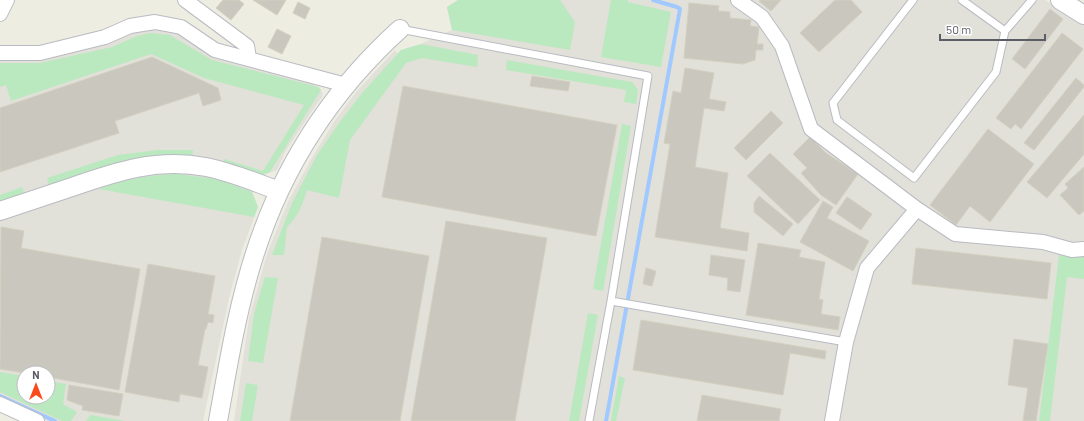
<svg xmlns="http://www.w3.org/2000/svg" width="1084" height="421" font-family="Barlow,sans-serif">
<rect width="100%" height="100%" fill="#eeede1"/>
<path fill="#e1e0d9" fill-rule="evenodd" d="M458,0H1045L1084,23V421H234L249,319L267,254L288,202L313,156L334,122L357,91L395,50L398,54L401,50L421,44L452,30L447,7Z
M146,28L177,31L314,81L315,86L319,87L323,94L322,97L316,105L285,152L277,170L263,175L252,192L258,207L242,250L229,298L203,421H48L0,399V58ZM24,373H48V397H24Z"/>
<path fill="#bae9c0" d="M458,0H560L575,22L570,50L452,30L447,7Z
M611,0H628V2L671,12L661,67L601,57Z
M151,33L170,35L212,60L319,87L321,90L270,172L263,175L223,162L224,159L263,171L304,105L204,78L151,54L11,101L6,85L0,87V63H40L112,47L137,36Z
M421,44L478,55L477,67L422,58L406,63L350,140L339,198L307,190C303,204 298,217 287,227L284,255H272L292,203L317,155L339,123L362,93L401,50Z
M507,60L632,82L638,90L636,104L624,102L626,90L506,70Z
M622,124L631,126L603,291L593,289Z
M157,150H193L192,157L156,156L130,159L49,185L47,178L118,155Z
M177,174L217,179L252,192L258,207L254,217L99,189C126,179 148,175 177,174Z
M22,187L24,193L0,201V195Z
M1059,255L1072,257L1084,256V279L1067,277L1050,421H1039Z
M265,277L278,278L263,363L248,361L254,314Z
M588,313L598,315L579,421H569Z
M0,372L24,376V397H48V381L66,384L63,404L77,412L71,421H62L0,392Z
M619,376L625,378L616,421H611Z
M246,383L258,385L252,421H240Z
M90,415L125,421H86Z"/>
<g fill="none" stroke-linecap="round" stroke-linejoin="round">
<path stroke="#a0c9ff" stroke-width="4" d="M0,396L55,421
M606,421L680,9L677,7L653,0"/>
</g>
<path fill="#c9c7be" stroke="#d3d0bf" d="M223,0H239L244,4L231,20L216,8Z
M253,0H286L277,15Z
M760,0H781L771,11L759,1Z
M835,0H851L862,12L819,52L800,33Z
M298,2L310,8L305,19L293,13Z
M689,3L719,6L718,11L730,12V18L751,20L750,26L759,27L757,44H763V50H756L755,60L743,64L684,58Z
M1050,9L1063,19L1025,69L1012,59Z
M277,29L291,36L282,54L268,47Z
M1062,33L1083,49L1021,129L1015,124L1011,129L996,118Z
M152,57L218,88L221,100L203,106L199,93L115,121L119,133L0,172V108Z
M685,68L714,73L709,99L726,102L724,111L704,108L695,167L728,173L720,228L749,233L747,251L655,237L670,144L664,143L673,91L681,93Z
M532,76L570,82L568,91L530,86Z
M1076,78L1084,85V87L1034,150L1024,143Z
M403,86L617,125L596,236L382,197Z
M771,111L783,123L746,160L734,148Z
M1084,115V154L1047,198L1027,182Z
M988,129L1034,164L990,222L970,206L956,225L930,205Z
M810,137L826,153L858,174L836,205L821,195L801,173L807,168L793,154Z
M770,153L820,200L798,224L747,176Z
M1084,167V211L1079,215L1060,195L1068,188L1065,184Z
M759,196L793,224L783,236L754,212V203Z
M847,197L872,214L861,230L836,213Z
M823,201L833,207L827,218L869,241L853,271L800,242Z
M446,221L547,238L515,421H411Z
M1,227L24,231L21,248L140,269L119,390L48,377V373H25L0,369Z
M322,237L429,256L400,421H290Z
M758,243L801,250L799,257L825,262L819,299L823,300L821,314L840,317L838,330L746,315Z
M916,248L1051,263L1047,299L912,284Z
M711,255L745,260L740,292L727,290L728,278L709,275Z
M148,264L215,276L208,314L214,315L213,323L208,322L206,329H205L198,365L208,367L202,398L180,394L179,402L125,392Z
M646,268L656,271L652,286L643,284Z
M641,320L826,351L825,359L790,353L783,395L633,370Z
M1014,339L1048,344L1036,421H1023L1028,388L1008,385Z
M69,385L123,394L119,416L82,410L83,406L67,400Z
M702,395L781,409L779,421H697Z"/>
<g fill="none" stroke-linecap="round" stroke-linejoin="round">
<g stroke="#b9bbc2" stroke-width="9">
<path id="service" d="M913,0L833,103L837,120L914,178L996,72L1005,31L1032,0
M962,0L1005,31
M400,29L648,76L611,301L589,421
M611,301L846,342"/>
</g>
<g stroke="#b9bbc2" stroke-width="16">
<path id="minor" d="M185,0L247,46L249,58
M738,0L762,17L782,46L811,129L917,209L955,234L1043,242L1072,250L1084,249
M0,14L7,0
M0,53H40L105,37L130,26L155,22L181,27L215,50L346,85
M0,404L37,421
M832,421L846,342L867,268L917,209"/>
</g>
<g stroke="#b9bbc2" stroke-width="20">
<path id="tertiary" d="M1060,0L1084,15
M0,211C24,203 48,195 72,187C118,171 157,158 206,167C231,172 255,182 279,191
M218,421C227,372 235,321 249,273C276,177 326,96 400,29"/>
</g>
<use href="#service" stroke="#fff" stroke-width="7"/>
<use href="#minor" stroke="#fff" stroke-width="14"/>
<use href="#tertiary" stroke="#fff" stroke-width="18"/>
</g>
<g transform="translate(36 385)"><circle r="19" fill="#ffffff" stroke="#bdbec1"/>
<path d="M0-3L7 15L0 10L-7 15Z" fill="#fa491b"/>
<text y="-6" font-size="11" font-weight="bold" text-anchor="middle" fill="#5a5d64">N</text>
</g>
<path d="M940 34v6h105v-6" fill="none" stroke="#5a5d64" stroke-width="2"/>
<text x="946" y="34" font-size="12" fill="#5a5d64" stroke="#ffffff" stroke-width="3" paint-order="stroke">50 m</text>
</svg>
